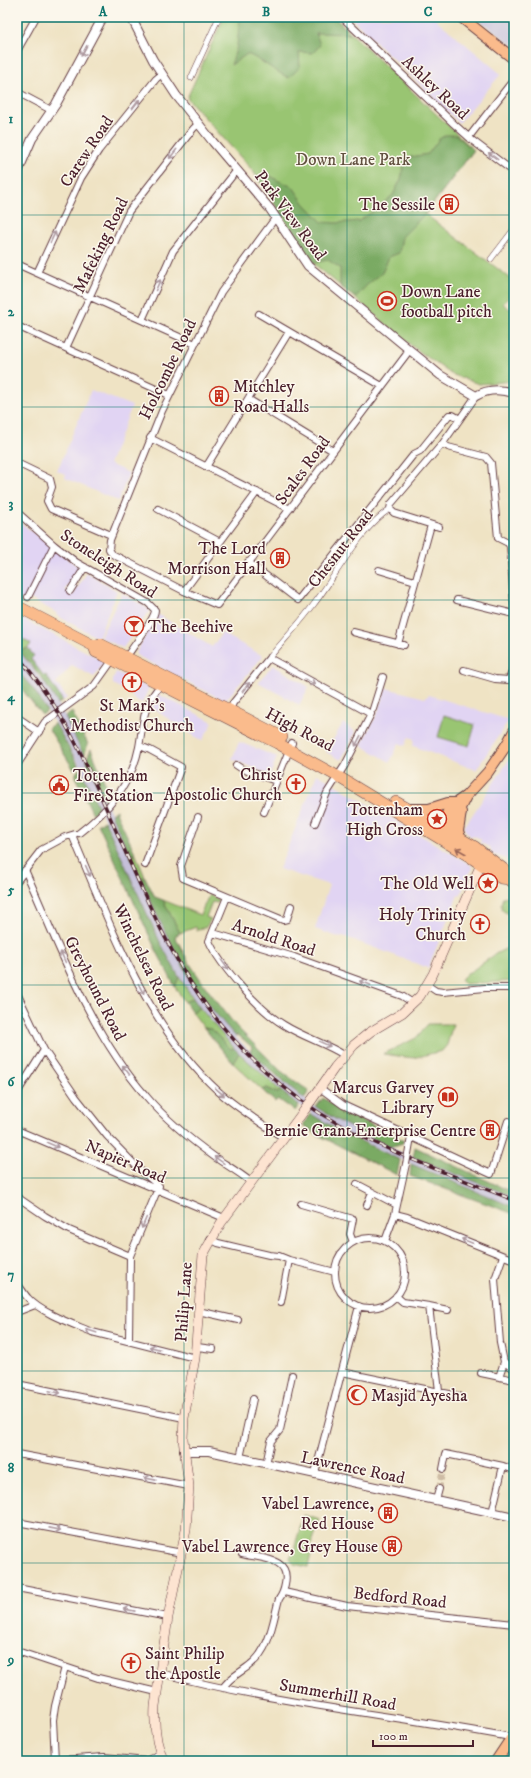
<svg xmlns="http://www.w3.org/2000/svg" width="531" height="1778" font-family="'IM FELL DW Pica',serif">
<rect width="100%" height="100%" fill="#fbf7ec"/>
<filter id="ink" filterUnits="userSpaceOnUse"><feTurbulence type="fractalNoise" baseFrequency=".025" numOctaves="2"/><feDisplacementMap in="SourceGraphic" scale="8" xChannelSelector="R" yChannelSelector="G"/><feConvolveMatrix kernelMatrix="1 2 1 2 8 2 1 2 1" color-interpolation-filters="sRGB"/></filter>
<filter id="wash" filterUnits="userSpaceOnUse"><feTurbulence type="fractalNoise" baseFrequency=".012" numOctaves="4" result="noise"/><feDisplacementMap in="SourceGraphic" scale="16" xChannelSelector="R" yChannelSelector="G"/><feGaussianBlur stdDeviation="0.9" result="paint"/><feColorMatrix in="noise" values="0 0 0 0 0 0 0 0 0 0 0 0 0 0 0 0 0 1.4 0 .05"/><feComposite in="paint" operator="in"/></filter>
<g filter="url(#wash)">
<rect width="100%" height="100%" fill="#efe3c4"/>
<path fill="#e1d4f3" d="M350,17H433L501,74L459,123Z
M91,390L132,406L109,464L129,473L118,501L65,478L66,474L57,471Z
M17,520L80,568L65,590L73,595L87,573L117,591L98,638L56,615L57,613L27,597L24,601L17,597Z
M122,593L150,610L123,648L100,637Z
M157,614L212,647L222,633L263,656L225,701L136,655V653Z
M17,616L102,660L103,664L94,677L72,665L56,683L67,698L63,701L46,675L44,676L31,659L34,656L28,648L31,644L17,636Z
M273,665L309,687L299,705L258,682Z
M116,672L149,688L142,703L132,698L133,695L113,684V679Z
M386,688L425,698L429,695L509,720L476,770L413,746L414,739L409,737L405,746L399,743L390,762L361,745L377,714Z
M158,694L213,722L202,741L152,708Z
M343,723L356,732L341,760L326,752Z
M239,742L277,757L270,775L232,759Z
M514,752V866L506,861V859L492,854L490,847L480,843L481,840L477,837L470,836L465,830V826Z
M317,774L471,865L472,868L460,896L458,895L428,968L343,936L341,938L315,929L329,885L279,869Z"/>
<path fill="#c5c0da" d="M475,17H508L514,22V46Z
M17,648L52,693L76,736L160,921L180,960L204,998L235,1036L273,1074L306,1100L324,1113L394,1149L514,1197V1207L395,1157L322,1121L290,1098L253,1067L216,1029L185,987L159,940L78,762L40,699L17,670Z"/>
<path fill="#99c572" stroke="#72724e" d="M224,17H334L474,150L425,214L514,281V290L503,304L514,312V381L479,384L451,374L412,346L313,263L253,171L187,98Z
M17,636L31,644L28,648L19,651L17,648Z
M444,715L475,725L469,746L438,737Z
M130,855H136L145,877L140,878Z
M209,895L217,898L218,901L217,903L212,902L206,917L211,919L206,927L197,930L196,927L180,933L163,900L200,915Z
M509,896L514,897V918L502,910L501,904L503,897Z
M514,945V981L464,984L461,980L463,977L497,953Z
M179,977L193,998L185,1002L175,987Z
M200,1008L234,1048L231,1049L211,1029L204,1028L192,1012Z
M428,1024H453L447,1045L442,1051L413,1058L383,1054L416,1038Z
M239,1053L281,1091L277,1093L267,1088L262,1090L233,1063Z
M304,1515L320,1520L310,1549L312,1550L308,1567L294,1564L290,1558L291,1555L295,1552V1545Z"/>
<path fill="#7aaa64" stroke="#626448" d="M240,17H334L352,34L316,33L320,45L313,53L299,52L300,67L289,78C274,71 262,60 247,54L231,65L237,46Z
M446,135H456L474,150L425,214L402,237L399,253L389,257L382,273L367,285L355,298L340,286V268L328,260L313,263L257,177L265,172L277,180L293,187L304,203L322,222L336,223L359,221L375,210L393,195L401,179L405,158L428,154L439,139Z
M28,648L34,656L31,659L44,676L46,675L63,701L58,704L41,677L19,651Z
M17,670L34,690L47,711L42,715L17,683Z
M72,712L88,744L84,756L65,717Z
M55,723L78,764L74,770L48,728Z
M91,749L110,795L105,802L86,760Z
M80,768L99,808L93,814L76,779V773Z
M116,810L117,814L136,855H130L111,814Z
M105,821L159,940L179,977L175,987L154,946L98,824Z
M145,877L155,897L163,900L180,933L175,936L188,961L205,986L236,1026L281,1071L309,1091L304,1099L250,1052L252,1047L238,1035L235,1036C221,1020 208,1005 196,988C174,953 157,915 140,878Z
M193,998L200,1008L192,1012L185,1002Z
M204,1028L211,1029L231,1049L234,1048L239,1053L233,1063Z
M267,1088L277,1093L281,1091L299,1105L295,1111L278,1099L275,1102L262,1090Z
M323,1098L340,1109L404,1141L403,1143L390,1147L340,1122L316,1107Z
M311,1114L338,1130L400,1160L397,1175L316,1134L303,1125Z
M415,1147L514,1193V1197L413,1157Z
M411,1164L514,1207V1214L410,1176Z"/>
</g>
<g filter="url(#ink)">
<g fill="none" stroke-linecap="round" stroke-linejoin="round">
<path stroke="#cebca5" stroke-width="6" stroke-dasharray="6 3" stroke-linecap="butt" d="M439,1489L443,1469"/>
<g stroke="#633c42" stroke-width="6">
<path id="pedestrian" d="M191,78L219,17
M491,259L514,229
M269,658C284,640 300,623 314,604C335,577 361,527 390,509"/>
</g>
<g stroke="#633c42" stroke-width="8">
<path id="minor" d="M342,17L454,124L473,141L514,172
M17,51L36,17
M17,92L51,110
M469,137L514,79
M276,217L221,292L162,411L110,540L109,549L112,554L184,591L217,605L409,351
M17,264L195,344
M37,273L81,178L99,150L156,79L162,74
M259,314L382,386
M142,320L173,251L237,170
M17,326L169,395
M66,348L129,211L193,129L198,124
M248,399L333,451
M150,438L290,509
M443,443L448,447L486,457L491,463L498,538L508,543L510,546L514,604
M17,463L50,479L52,487L47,501L51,509L111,535
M206,467L289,332
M158,509L220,542
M17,512L54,545L76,562L148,603L155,610C155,620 132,647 126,658
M439,527L394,513L390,509L391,504L443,443L476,396
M248,562L298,600L414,454L420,451L449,415H453L460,419
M379,570L415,581
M70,591L85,567
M184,591L257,492
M28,597L54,545
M457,600L514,614
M353,632L404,645
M398,644L431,525
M464,670L495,679L509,680L514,665
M373,709L383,677
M229,713L233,703L269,658L371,714L345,765L327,793L315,823
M17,717L39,732
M140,746L150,750L181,767L145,865
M17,765L45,722L94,686L114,658
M236,765L242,769L276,781
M264,812L292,743
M198,817L181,866L183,878L283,920L287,919L291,906
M79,833C108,811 132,784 139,747C142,732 142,716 149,702C152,695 158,689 162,682
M72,835C111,925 144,1023 218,1091C238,1109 261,1123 284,1138
M25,870C60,948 89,1031 146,1096C166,1120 191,1140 216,1158C228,1166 240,1173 251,1182
M17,881L41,850L65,837L75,834
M227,897L209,941C220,966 260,1011 284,1025C303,1037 325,1043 344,1055
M213,933L294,957L402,996L413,1003
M427,985L436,991L443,992L485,988H514
M17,993L44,1050L76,1097L107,1136L140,1170L159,1186L130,1256L129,1341
M320,1088L343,1105L491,1174L508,1121L514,1123
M17,1093L44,1050
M17,1130L224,1218
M408,1154L411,1137
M357,1184L397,1205
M17,1197L45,1216L69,1230L130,1256
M301,1204L353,1219L350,1234L353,1242
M367,1205L372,1192
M395,1214L407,1217L514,1260
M335 1273a35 35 0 1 1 70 0a35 35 0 1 1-70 0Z
M210,1239L218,1243L269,1255L279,1256L289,1260L335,1272
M385,1241L395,1214L406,1164
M503,1256L495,1279L500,1343L504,1362L514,1369
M17,1283C21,1288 24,1294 28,1298C41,1313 73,1324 92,1332L195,1358
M396,1296L403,1302L429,1306L439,1391
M281,1302L289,1260
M429,1306L448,1310
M198,1311L238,1320
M17,1312L35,1305
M197,1347L213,1349
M342,1372L459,1396
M481,1373L514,1380
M499,1377L504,1362
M17,1384L184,1418
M17,1454L189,1486
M240,1458L253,1399
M266,1464L271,1441L280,1430L292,1375
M503,1466L514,1470
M443,1469L446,1454L503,1466L492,1513
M315,1473L359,1306
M436,1500L439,1489
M17,1522L182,1553
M17,1588L168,1617
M284,1592L347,1606L514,1624
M17,1651L98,1678L157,1692
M160,1673C272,1703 391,1715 505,1736L511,1739
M223,1688C229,1677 242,1672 251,1664C270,1649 273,1621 279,1599C283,1594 284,1590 285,1584C291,1557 262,1559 242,1554
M55,1760L53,1720L55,1706L65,1667
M46,1761L104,1757L146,1761L160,1754"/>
</g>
<g stroke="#633c42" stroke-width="10">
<path id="tertiary" d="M131,17L153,60L176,95L213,142L270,209L308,266L440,375L476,396C487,389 501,389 514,393
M17,174L32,139L56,104L103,17
M184,1451H209L514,1517"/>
</g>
<g stroke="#633c42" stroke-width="10">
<path id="secondary" d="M311,1101L335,1067L354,1045L370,1032L402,1013L420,996L433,974L481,864
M164,1761C155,1744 154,1725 155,1706L168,1617L186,1530L189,1486L183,1439L184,1418L195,1358L203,1255L221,1223L306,1108"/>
</g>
<g stroke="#633c42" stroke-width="12">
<path id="primary" d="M461,17L514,59
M405,809H429L448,803H455
M440,834L441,828L450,807L466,796L488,772L507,744L514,731
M442,836L450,828L466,796
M460,837L458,831L461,812
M496,1761L514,1734"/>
</g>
<g stroke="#633c42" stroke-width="12">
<path id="trunk" d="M17,606L94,646L96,652L105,656L277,743L337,776L469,856L501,878L509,879L514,883
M94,646L100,644L282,737
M396,802L475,847L506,871L509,879"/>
</g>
<use href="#pedestrian" stroke="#fff" stroke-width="5"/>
<use href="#minor" stroke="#fff" stroke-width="6"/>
<use href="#tertiary" stroke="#fff" stroke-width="8"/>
<use href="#secondary" stroke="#fde4d1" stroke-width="9"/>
<use href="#primary" stroke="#fabb8c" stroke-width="10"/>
<use href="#trunk" stroke="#fabb8c" stroke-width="11"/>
<g stroke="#4a1f2b" stroke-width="3.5">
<path id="rail" d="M17,656C69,713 97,789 128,858C149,905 170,953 199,995C234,1047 285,1095 340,1125C395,1155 456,1177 514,1200"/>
</g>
<use href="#rail" stroke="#fbf7ec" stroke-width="2" stroke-dasharray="6" stroke-linecap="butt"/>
<g stroke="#633c42" stroke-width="8" stroke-linecap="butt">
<path id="minor-bridge" d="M406,1164L408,1154"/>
</g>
<g stroke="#633c42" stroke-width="10" stroke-linecap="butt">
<path id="secondary-bridge" d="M306,1108L311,1101"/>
</g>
<use href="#minor-bridge" stroke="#fff" stroke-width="6"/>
<use href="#secondary-bridge" stroke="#fde4d1" stroke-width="9"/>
</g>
<defs><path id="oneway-shaft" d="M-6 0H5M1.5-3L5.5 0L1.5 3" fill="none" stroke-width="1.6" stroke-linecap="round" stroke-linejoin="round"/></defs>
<g stroke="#ae9aa0">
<use href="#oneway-shaft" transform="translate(84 51) rotate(118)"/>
<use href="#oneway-shaft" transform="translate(136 104) rotate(-52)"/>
<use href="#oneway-shaft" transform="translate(173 154) rotate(128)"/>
<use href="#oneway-shaft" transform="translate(493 156) rotate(-143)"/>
<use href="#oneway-shaft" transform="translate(53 237) rotate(-65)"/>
<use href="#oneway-shaft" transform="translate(158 285) rotate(-66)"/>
<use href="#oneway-shaft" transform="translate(310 682) rotate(28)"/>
<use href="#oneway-shaft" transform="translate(246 687) rotate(-51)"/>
<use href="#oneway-shaft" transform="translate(358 741) rotate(117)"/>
<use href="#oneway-shaft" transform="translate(88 871) rotate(66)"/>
<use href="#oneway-shaft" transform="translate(63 957) rotate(-114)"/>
<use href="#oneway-shaft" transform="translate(225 965) rotate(54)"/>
<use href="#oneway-shaft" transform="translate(365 983) rotate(-160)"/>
<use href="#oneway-shaft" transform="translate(141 989) rotate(63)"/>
<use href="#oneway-shaft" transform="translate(325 1044) rotate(25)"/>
<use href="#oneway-shaft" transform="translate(126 1070) rotate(-127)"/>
<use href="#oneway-shaft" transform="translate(220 1092) rotate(41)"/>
<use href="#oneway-shaft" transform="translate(53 1145) rotate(23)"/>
<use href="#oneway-shaft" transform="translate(219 1160) rotate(-145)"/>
<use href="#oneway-shaft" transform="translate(144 1223) rotate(113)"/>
<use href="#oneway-shaft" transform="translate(467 1241) rotate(-158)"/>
<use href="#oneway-shaft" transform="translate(91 1331) rotate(-162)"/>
<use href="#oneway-shaft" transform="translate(155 1348) rotate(-166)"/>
<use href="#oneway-shaft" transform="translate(55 1392) rotate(12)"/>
<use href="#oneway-shaft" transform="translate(150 1479) rotate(-169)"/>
<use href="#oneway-shaft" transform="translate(55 1529) rotate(11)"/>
<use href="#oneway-shaft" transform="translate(129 1610) rotate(-169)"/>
</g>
<use stroke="#996557" href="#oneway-shaft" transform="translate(461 851) rotate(-150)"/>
</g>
<path fill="none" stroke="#0f766e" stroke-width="1" stroke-opacity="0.55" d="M184,17V1761M347,17V1761M17,215H514M17,407H514M17,600H514M17,793H514M17,985H514M17,1178H514M17,1371H514M17,1563H514"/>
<defs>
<g id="building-ring" transform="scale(1)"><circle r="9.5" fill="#fbf7ec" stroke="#c8321e" stroke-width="1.5"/><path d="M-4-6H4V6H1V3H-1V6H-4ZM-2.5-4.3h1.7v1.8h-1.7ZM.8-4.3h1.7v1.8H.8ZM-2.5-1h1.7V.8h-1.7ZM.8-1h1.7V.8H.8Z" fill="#c8321e"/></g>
<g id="stadium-ring" transform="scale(1)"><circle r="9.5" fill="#fbf7ec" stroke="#c8321e" stroke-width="1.5"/><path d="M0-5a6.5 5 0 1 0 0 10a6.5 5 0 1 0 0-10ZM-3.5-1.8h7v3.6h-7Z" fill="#c8321e"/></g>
<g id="bar-ring" transform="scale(1)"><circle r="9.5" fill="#fbf7ec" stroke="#c8321e" stroke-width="1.5"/><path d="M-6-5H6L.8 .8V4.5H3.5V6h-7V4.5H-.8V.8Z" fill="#c8321e"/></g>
<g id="church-ring" transform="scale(1)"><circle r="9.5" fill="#fbf7ec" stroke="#c8321e" stroke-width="1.5"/><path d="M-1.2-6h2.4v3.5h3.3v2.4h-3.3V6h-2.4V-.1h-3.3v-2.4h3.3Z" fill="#c8321e"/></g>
<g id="civic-ring" transform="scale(1)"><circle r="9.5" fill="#fbf7ec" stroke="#c8321e" stroke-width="1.5"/><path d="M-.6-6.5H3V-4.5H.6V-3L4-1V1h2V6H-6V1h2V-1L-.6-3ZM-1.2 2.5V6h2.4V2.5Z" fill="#c8321e"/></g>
<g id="sight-ring" transform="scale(1)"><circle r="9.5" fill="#fbf7ec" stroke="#c8321e" stroke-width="1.5"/><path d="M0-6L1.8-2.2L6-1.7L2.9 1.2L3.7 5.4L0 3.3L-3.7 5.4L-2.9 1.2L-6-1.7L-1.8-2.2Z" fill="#c8321e"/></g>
<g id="library-ring" transform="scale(1)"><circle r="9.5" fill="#fbf7ec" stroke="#c8321e" stroke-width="1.5"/><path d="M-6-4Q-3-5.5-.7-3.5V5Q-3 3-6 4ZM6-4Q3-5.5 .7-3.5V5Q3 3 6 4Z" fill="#c8321e"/></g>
<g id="mosque-ring" transform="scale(1)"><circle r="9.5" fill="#fbf7ec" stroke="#c8321e" stroke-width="1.5"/><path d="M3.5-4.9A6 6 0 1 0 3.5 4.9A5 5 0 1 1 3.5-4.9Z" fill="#c8321e"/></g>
</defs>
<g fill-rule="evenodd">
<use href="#building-ring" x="449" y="204"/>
<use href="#stadium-ring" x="387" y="301"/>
<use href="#building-ring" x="219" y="396"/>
<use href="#building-ring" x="280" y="558"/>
<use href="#bar-ring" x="134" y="626"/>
<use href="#church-ring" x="132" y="682"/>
<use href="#church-ring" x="296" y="784"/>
<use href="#civic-ring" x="59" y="785"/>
<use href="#sight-ring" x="437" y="819"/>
<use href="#sight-ring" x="488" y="883"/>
<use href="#church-ring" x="480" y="924"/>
<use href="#library-ring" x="448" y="1097"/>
<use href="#building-ring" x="490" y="1130"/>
<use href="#mosque-ring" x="357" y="1395"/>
<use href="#building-ring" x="388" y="1513"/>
<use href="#building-ring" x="392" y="1546"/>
<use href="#church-ring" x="131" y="1663"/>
</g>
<g text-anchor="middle" stroke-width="3" stroke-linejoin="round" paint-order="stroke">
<g font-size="17" fill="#4a1f2b" stroke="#fbf7ec">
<text transform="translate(436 87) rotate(43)" y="6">Ashley Road</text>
<text transform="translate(86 151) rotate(-56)" y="6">Carew Road</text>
<text transform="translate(291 215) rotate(53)" y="6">Park View Road</text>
<text transform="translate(100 245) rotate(-64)" y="6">Mafeking Road</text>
<text transform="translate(167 369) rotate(-64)" y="6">Holcombe Road</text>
<text transform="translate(302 470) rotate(-54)" y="6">Scales Road</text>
<text transform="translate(340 548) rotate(-52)" y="6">Chesnut Road</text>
<text transform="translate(109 563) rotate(33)" y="6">Stoneleigh Road</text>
<text transform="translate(300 729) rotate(28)" y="6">High Road</text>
<text transform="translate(274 937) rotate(18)" y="6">Arnold Road</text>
<text transform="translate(144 957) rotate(64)" y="6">Winchelsea Road</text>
<text transform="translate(96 988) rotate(63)" y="6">Greyhound Road</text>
<text transform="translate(126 1161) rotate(23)" y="6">Napier Road</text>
<text transform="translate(183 1302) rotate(-86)" y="6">Philip Lane</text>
<text transform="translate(353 1467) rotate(12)" y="6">Lawrence Road</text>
<text transform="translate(400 1597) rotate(6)" y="6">Bedford Road</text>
<text transform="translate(338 1694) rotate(10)" y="6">Summerhill Road</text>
</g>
<g font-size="17" fill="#625140" stroke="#fbf7ec">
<text x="353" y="165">Down Lane Park</text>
</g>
<g font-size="17" fill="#4a1f2b" stroke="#fbf7ec" text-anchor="end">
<text x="435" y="210">The Sessile</text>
<text x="401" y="297" text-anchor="start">Down Lane<tspan x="401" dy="20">football pitch</tspan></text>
<text x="233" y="392" text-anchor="start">Mitchley<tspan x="233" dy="20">Road Halls</tspan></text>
<text x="266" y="554">The Lord<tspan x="266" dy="20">Morrison Hall</tspan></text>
<text x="148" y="632" text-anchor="start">The Beehive</text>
<text x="132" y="711" text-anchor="middle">St Mark's<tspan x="132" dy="20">Methodist Church</tspan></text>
<text x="282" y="780">Christ<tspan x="282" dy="20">Apostolic Church</tspan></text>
<text x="73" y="781" text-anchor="start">Tottenham<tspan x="73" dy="20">Fire Station</tspan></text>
<text x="423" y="815">Tottenham<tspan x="423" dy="20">High Cross</tspan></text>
<text x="474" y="889">The Old Well</text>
<text x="466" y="920">Holy Trinity<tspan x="466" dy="20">Church</tspan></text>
<text x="434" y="1093">Marcus Garvey<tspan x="434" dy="20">Library</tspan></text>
<text x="476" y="1136">Bernie Grant Enterprise Centre</text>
<text x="371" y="1401" text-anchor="start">Masjid Ayesha</text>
<text x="374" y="1509">Vabel Lawrence,<tspan x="374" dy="20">Red House</tspan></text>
<text x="378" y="1552">Vabel Lawrence, Grey House</text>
<text x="145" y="1659" text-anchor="start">Saint Philip<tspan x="145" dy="20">the Apostle</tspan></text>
</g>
</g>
<rect width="531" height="1778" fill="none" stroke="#fbf7ec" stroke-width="44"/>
<path d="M373 1740v6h100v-6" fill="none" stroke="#4a1f2b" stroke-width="2"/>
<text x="379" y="1740" font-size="12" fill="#4a1f2b" stroke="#fbf7ec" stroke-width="3" paint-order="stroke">100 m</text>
<rect x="22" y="22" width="487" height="1734" fill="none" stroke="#0f766e" stroke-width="1.5"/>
<g font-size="13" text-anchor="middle" font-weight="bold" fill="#0f766e">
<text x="103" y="16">A</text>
<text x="266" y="16">B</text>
<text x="428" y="16">C</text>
<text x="11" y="123">1</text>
<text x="11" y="316">2</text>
<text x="11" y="508">3</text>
<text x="11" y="701">4</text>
<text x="11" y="894">5</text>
<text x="11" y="1086">6</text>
<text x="11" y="1279">7</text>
<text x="11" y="1472">8</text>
<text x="11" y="1664">9</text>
</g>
</svg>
